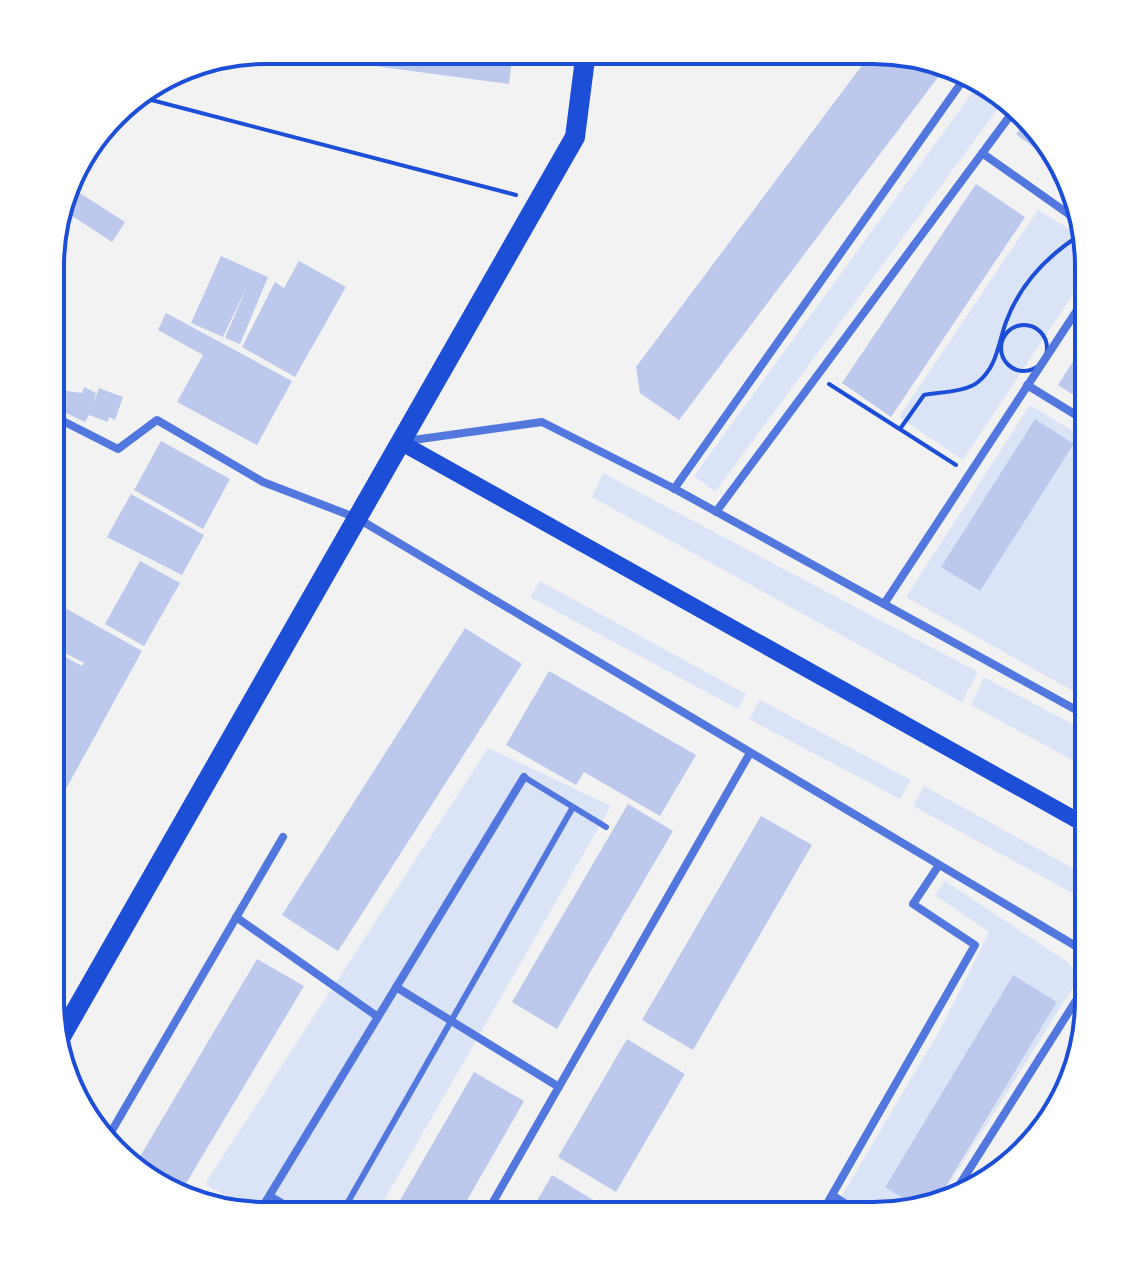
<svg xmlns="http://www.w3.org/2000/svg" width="1139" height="1266" font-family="'Space Grotesk',sans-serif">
<rect width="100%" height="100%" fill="#f2f2f2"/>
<path fill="#dbe4f7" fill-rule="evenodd" d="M980,82L993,86L1005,99L715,492L694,476Z
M1038,210L1083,237L1089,270L963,460L899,417Z
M1030,405L1089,441V640L1086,644L1089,647V700L906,597ZM1035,420L1074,445L979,591L942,566Z
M603,473L978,672L962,702L592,497Z
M540,581L746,694L738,709L530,597Z
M984,677L1089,733V769L971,705Z
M760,700L911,780L900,799L749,719Z
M488,748L611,806L375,1216H263L205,1184Z
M924,786L1089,877V902L913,806Z
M945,881L1069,963L1079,978L941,1197L1057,1002L1013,975L885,1186L916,1206L886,1216H830L940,1030L989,932L935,895Z"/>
<path fill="#bdc9ec" d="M316,50L447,51L512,59L509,84L315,58Z
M872,52H901L945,68L679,420L640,393L636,367Z
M1027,121L1053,146L1060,167L1016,134Z
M976,184L1025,217L891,417L842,383Z
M69,186L125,222L112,242L60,208Z
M221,256L268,277L240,344L225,338L248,284L223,337L191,323Z
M299,261L346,287L295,377L242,347L275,282L284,288Z
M166,313L292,381L257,445L177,402L203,355L158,330Z
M1089,336V405L1058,385Z
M84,387L96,393L93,404L99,388L123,397L115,420L109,417L108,422L89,415L85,422L53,407V389L82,393Z
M1035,419L1074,444L980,591L941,567Z
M161,441L230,479L203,529L134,490Z
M131,494L204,535L182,575L107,537Z
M140,561L180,583L144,646L105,624Z
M67,609L142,651L51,816L52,697L62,702L65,699L52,692V650L82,666L84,663L52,646V636Z
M465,628L522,664L338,951L282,915Z
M549,671L696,755L660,816L584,772L576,785L506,745Z
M628,804L673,831L557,1029L512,1002Z
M761,816L812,845L693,1050L642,1020Z
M257,959L304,986L182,1190L194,1198L158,1187L135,1165Z
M1013,975L1057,1002L939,1198L916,1206L885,1187Z
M627,1039L685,1074L616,1192L558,1157Z
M474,1072L524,1101L458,1216H391Z
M552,1175L608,1209L604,1216H528Z"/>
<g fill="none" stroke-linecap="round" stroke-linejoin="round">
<path stroke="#1d4ed8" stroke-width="4" d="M136,96L516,195
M1001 348a23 23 0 1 1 46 0a23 23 0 1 1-46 0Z
M829,384L956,465
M900,429L924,395C940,392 966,392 978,382C997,367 998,344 1006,322C1020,284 1047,256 1080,235"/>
<path stroke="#5277de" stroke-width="6" d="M524,777L606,827
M270,1195L306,1216
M340,1216L573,807"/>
<path stroke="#5277de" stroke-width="8" d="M982,153L1077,220
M1027,385L1089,423
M53,416L118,449L157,420L263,482L357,518L1089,954
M406,441L542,422L675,489L1089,717
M674,489L966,76
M716,512L1015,109
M884,604L1089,292
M236,917L378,1017
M396,987L559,1087
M107,1139L283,837
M955,1192L1089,980
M832,1195L865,1216
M257,1216L524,777
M485,1216L750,753
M820,1216L975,945L913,904L939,865"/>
<path stroke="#1d4ed8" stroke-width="16" d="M400,442L1089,827"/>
<path stroke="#1d4ed8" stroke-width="20" d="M59,1040L575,137L586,51"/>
</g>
<path d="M0 0H1139V1266H0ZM266 64H873A202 202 0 0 1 1075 266V1000A202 202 0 0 1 873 1202H266A202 202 0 0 1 64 1000V266A202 202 0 0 1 266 64Z" fill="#fff" fill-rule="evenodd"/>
<path fill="none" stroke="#1d4ed8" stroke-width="4" d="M266 64H873A202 202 0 0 1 1075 266V1000A202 202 0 0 1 873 1202H266A202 202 0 0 1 64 1000V266A202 202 0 0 1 266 64Z"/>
</svg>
